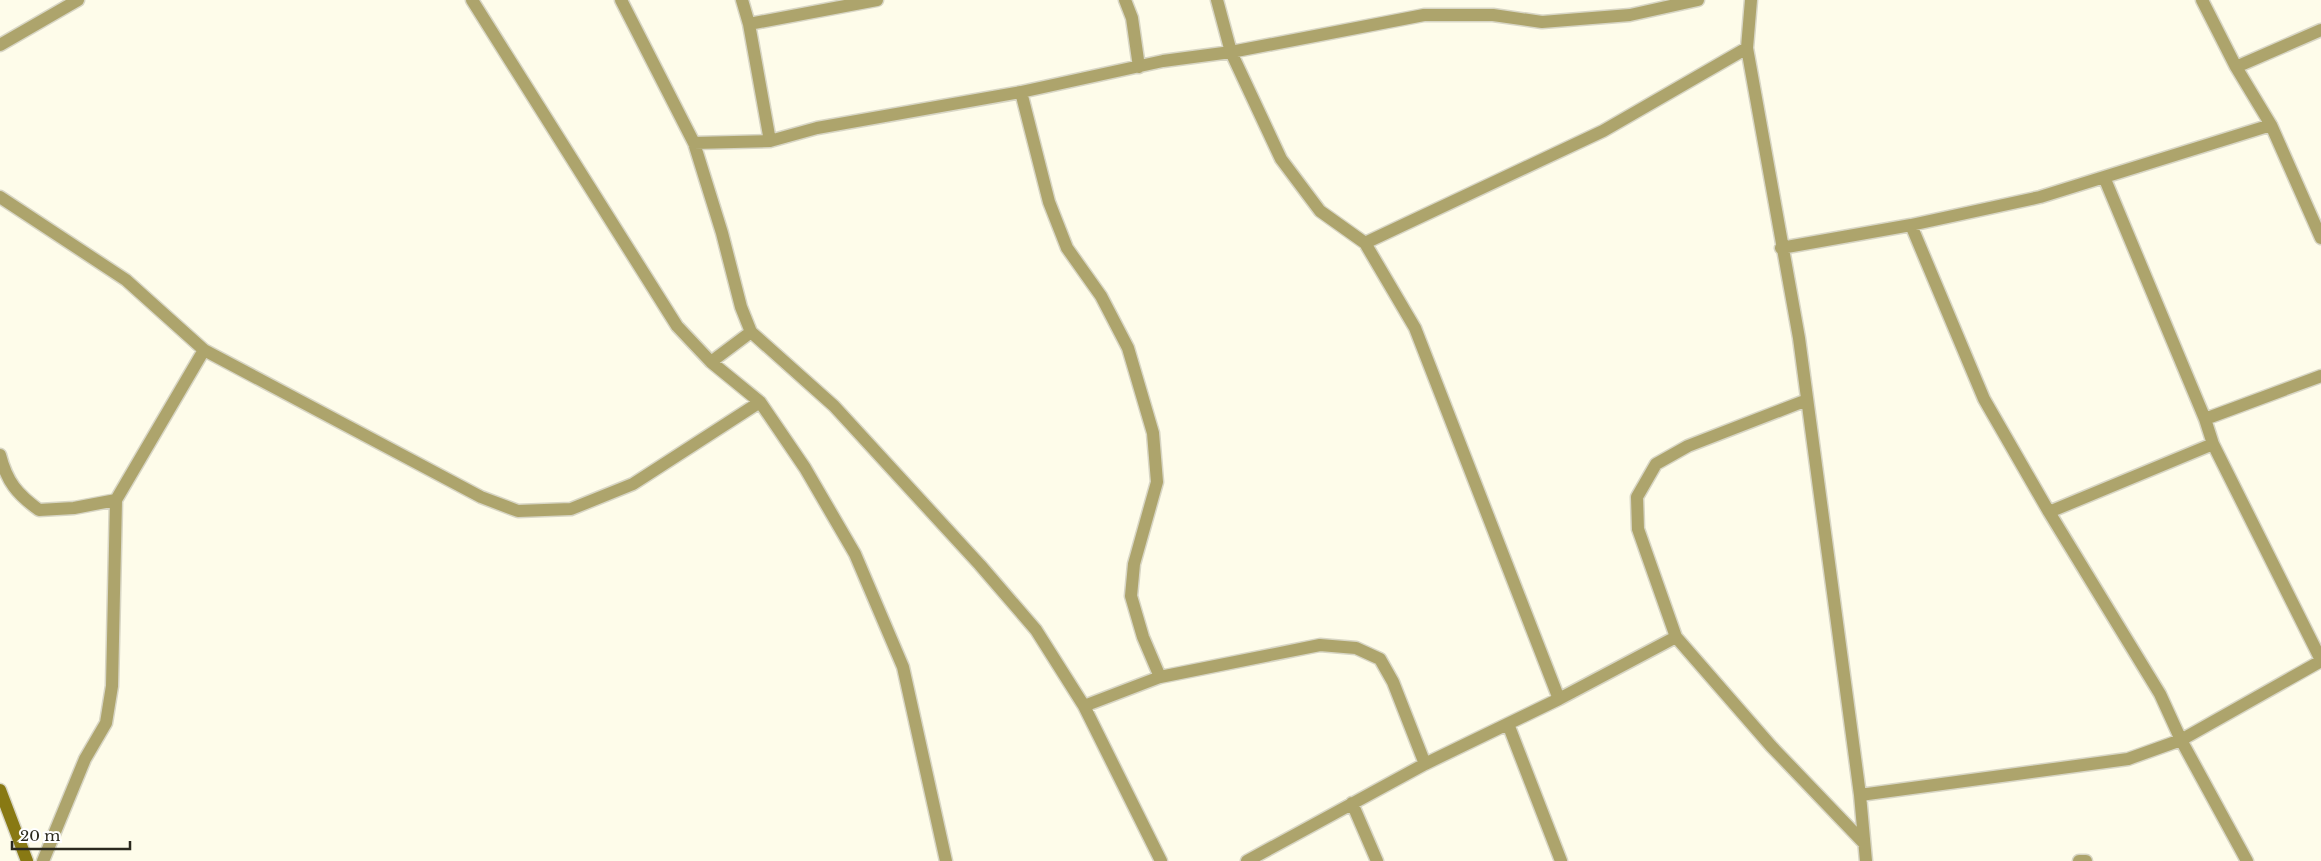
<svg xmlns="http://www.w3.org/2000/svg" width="2321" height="861" font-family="'Libre Baskerville',serif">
<rect width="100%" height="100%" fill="#fefcea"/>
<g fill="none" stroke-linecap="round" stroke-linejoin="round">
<g stroke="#d8d6c5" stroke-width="15">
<path id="street" d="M472,0L677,326L711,362L760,402L805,468L855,554L903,667L946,861
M621,0L694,143L722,233L741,307L751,332L834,406L980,565L1036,630L1084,706L1161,861
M742,0L749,24L770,141
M1125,0L1132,18L1139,67
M1217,0L1231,52L1281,159L1320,211L1365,243L1415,328L1559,699
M1751,0L1747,48L1799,338L1860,795L1866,861
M2202,0L2236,67L2271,125L2321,238
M749,24L877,0
M0,45L78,0
M2236,67L2321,30
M1021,92L1049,202L1067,248L1101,296L1128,348L1153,433L1157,482L1134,564L1131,596L1143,637L1160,677
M694,143L770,141L817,128L1021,92L1163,61L1231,52L1424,15H1493L1542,22L1630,15L1698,0
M2104,177L2205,419L2213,444L2321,660
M0,197L126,280L204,350L481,497L518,511L571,509L633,484L760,402
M1911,225L1984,399L2049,512L2160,694L2181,740L2247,861
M1365,243L1603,131L1747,48
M1781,248L1911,225L2040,197L2271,125
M711,362L751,332
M1807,400L1688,446L1656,464L1637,497L1638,529L1676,637L1771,746L1864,843
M2205,419L2321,376
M0,455C7,482 17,494 39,510L74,508L116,500
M2049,512L2213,444
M1084,706L1160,677L1320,645L1356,648L1380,659L1393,682L1425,764
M1508,724L1561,861
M1860,795L2128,759L2181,740L2321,661
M1352,803L1377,861
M43,861L85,759L106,723L112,686L116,500L204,350
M1247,861L1425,764L1559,699L1676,637
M2079,861H2086"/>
</g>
<g stroke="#d8d6c5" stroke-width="15">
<path id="secondary" d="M0,790L27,861"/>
</g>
<use href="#street" stroke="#ada46c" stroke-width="12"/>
<use href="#secondary" stroke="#887913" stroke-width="12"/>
</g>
<path d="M12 841v8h118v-8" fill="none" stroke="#2b291e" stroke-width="2.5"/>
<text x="20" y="841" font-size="15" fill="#2b291e" stroke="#ffffff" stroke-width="4" paint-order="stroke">20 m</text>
</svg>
